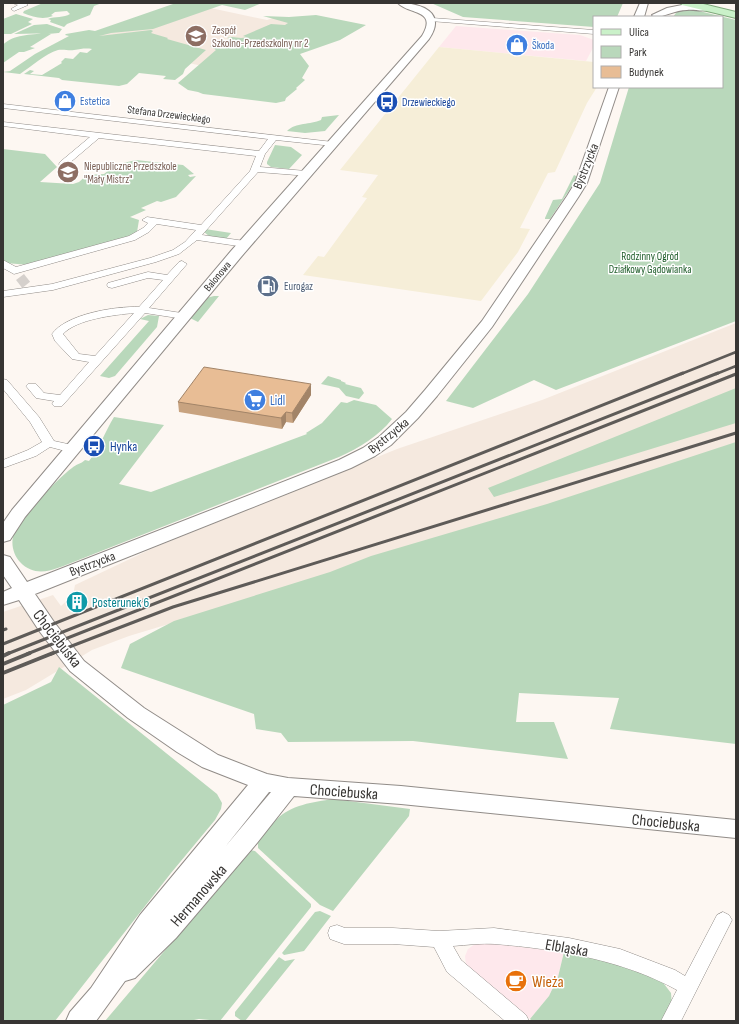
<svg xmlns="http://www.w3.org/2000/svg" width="739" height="1024" font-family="'Sofia Sans Condensed',sans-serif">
<rect width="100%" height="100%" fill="#fdf7f2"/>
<path fill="#fee8ec" d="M456,26L580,35L594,40V46L586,61L439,47Z
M475,944H494L564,952L558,977L549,996L530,1019L472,972L466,965L465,956L468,949Z"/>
<path fill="#f6eed8" d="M439,47L594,62V87H597L587,103L555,172L548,173L520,228L530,229L518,252L481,301L303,275L318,256L324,257L367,198L362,197L378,175L340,170Z"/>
<path fill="#f5e9df" d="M192,4L267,20L276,17L293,21L300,29L211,68L149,54L97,37L113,30Z
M736,323V446L368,564L129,636L92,650L26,690L3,699V612L53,595L61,606L73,595L75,585L151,549L397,449L542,400Z"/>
<path fill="#b9d8bb" d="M43,3H102L94,6L90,15L67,24L64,27L50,22L51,20L48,19C55,16 64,18 70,14L67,11L55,12L51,15L53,16C42,20 34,17 23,13L24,11Z
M169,3H262L245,10L222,5L153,29L111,33L99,36L151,30L153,31L151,33L168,38L167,39L206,50L185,69L183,74L175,80L163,79L166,76L139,73L127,84L119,86L62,80L59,78L24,74L30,70L34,71L30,74L42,75L62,63L61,62L65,58L73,59L80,52L87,53L92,49C85,48 81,49 74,50C69,51 64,49 58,50C45,54 32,66 20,74L3,72L10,71L35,54L69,36L65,35L66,34L89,30L95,31L173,4Z
M431,3H623L617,17H594V27L463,17Z
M678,10H695L736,20V321L556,390L534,380L473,408L446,401L528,294L600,183L629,87H722V17H673Z
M16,14L33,19L28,22L32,24L11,34H3V19Z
M316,15L366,25L340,40L300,54L309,66L302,78L305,80L296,88L297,89L286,98L285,101L276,103L203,94L198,92L188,90L178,83L216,50L210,46L230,39L227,38C234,35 239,40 246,37L243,36L271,24L285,25L288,23L263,16L289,17Z
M47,24L62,29L59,33L14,34L34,25Z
M45,33L58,34H51L30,47L35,48L24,52H19L3,63V45C13,34 31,35 45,33Z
M339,115L325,131L305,133L287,131C296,122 310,125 321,120L322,117Z
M275,145L291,147L302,155L289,169L271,167L267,164V162Z
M3,149L45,154L57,167L40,182L73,184L79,182L87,175L104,174L115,165L136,160L183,165L194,174L188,175L190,177L196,176L176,197L161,202L157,201L141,208L146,210L130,217L139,220L137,232L118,241L29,265L6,263L3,260Z
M574,175L578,177L550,219H545V218L553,200L562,199Z
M205,229L231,233L226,239L209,236L204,232Z
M214,296H219L198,322L190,318L206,298Z
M148,315L159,316L157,327L115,376L109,378L100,376L149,321L140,319Z
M328,376L341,380V381L346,383L345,384L361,388L364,393L359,399L346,396L339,388L321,384Z
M736,388V423L494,497L488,488Z
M354,400L376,405L392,419C379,436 359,448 339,457L76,561C57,568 37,580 20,562C14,556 11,545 13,537C17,521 58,478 72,468C76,464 81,464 85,460L89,461C100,447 105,432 114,417L164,425L119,484L151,492L307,434L306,433L322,423L341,402L347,403Z
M736,442V744L610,729L619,698L519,693L516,722H554L568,759L413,741L288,742L281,733L256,729L254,714L121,668L130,644L174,621L330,572L371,556L547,504Z
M59,667L217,794L222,803L221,809L215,820L171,873L55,1021H3V705L51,682Z
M333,799L410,809L409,816L333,911L320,905L258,848V841C264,833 270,825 277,819C291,805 313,802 333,799Z
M250,850L255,851L311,904V907L220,1021L199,1019L189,1021H105Z
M320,911L331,916L304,951L284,955L282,953L315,912Z
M564,952L589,955L661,980L671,993L672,1006L664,1021H532L530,1019L549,996L558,977Z
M279,957L285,961L295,959L245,1021H242L235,1016V1012Z"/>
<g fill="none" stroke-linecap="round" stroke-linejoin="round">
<path stroke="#d5d0cc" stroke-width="10" stroke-dasharray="10 5" stroke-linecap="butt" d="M20,277L27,286"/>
<g stroke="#918c88" stroke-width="1">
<path id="street" d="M12,3H25L28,5L14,11L11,9L18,5Z
M432,18L594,30V34L430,21V19Z
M3,104L333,142L337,144L333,146L276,140L265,154L260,167L306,171L310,174L309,176L258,172L202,235L245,241L250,244L248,246L245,247L197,240L179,254L156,262L53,290L3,297V291L52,284L150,258L173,250L185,242L196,230L157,224L149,232L135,240L14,274L3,268V260L16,267L129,236L143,228L148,223L142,220L147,217L201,225L250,171L256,156L99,138L66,166H60L59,164L60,162L90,137L3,126V122L259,151L268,139L3,108Z
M182,261L187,264L149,308L188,314L189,316L188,318L184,319L145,313L62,406H54L52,404L54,401L36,398L26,386L28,384H36L44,393L60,395L89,362L72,359L55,341L52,334C66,314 116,306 139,307L163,280L148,278L112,288L108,287L107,285L108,283L148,272L167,275L179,262ZM134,313L95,356L79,354L63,334C77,319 114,315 134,313Z
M3,379L7,380L39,417L54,441L77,446L79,449L77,452L73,453L50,447L36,456L3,468V460L28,450L42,442L30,422L3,389Z
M723,912L729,915L732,920L681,1021H661L677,990C623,960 557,949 495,944C481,943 467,945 453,946L461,960L526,1015L529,1021H505L447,972L434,947L393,944H344L330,939L328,933L330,927L337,925L345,928H393L439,931L494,928L569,938L620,949L675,970L685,976L717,915Z"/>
</g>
<g stroke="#918c88" stroke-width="2">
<path id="secondary" d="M398,3C421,3 447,12 429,39L241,257L25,517L10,540L3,542V523L12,510L231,251L422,36C438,9 409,15 398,3Z
M640,3H648L644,17H634Z
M687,4L707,5L712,8C706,13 695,9 687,10C675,10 665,17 654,17L652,15L667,8Z
M609,87H619L587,183L579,196L492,327L437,396L418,418L391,445L375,456L351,468L35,594L54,622L84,661L144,708L218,755L267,774L288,778L401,786L736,820V838L401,804L294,796L257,843L176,938L135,978L125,981L96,1021H66L70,1012L91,988L140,915L248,785L202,767L177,752L128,718L70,671L40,632L19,600L3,605V592L12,588L3,575V555L10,557L27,582L339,460L363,448L379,437L406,412L425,390L482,321L567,196L575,183ZM269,792H271L225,847Z"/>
</g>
<g stroke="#80a97d" stroke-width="2">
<path id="primary" d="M681,3H699L736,12V18L682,5Z"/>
</g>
<use href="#street" fill="#fff" fill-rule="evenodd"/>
<use href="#secondary" fill="#fff" fill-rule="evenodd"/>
<use href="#primary" fill="#caf1c9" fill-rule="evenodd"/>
<path stroke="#5e5b58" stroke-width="2.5" d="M681,374L736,352
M716,374L736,366"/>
<path stroke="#5e5b58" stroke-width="3" d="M3,630L6,629
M3,644L683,373
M7,654L718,373
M27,654L736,374
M51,654L173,607L736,433"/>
<path stroke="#5e5b58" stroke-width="4" d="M3,656L9,653
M3,664L30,653
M3,673L53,653"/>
</g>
<path fill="#c8a380" d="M311,395L293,423L286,422L282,429L179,412L178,402Z"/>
<path fill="#a28468" d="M311,384V395L293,423L292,413Z
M286,412V422L282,429L281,418Z"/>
<path fill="#e8bd95" stroke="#a28468" d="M204,367L311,384L292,413L286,412L281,418L178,402Z"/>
<defs>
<g id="school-disc" transform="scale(1.15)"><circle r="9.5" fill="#8d6e63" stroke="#fff"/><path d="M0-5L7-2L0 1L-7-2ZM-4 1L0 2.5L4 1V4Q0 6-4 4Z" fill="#fff"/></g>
<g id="shop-disc" transform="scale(1.15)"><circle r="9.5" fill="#3f7fe0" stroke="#fff"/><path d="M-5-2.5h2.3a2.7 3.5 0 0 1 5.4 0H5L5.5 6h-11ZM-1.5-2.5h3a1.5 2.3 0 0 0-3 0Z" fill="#fff"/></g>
<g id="bus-disc" transform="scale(1.15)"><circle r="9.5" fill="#1a4fb4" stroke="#fff"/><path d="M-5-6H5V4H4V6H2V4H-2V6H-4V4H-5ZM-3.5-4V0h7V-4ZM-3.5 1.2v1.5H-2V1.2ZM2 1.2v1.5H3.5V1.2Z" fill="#fff"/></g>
<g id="fuel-disc" transform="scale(1.15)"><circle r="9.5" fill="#5c6f8a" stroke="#fff"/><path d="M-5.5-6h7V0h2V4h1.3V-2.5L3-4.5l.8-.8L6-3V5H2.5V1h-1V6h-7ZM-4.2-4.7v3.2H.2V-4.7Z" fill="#fff"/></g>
<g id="supermarket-disc" transform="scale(1.15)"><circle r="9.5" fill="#3f7fe0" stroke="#fff"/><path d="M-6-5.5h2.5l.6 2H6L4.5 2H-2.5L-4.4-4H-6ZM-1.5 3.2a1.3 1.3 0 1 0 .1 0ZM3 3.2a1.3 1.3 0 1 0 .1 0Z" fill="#fff"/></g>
<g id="building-disc" transform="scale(1.15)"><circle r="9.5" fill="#0f9aa8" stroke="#fff"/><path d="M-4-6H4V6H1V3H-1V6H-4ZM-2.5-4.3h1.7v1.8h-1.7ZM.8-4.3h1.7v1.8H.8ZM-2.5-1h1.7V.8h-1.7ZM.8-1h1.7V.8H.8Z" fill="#fff"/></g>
<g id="cafe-disc" transform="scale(1.15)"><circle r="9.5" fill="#e8710a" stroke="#fff"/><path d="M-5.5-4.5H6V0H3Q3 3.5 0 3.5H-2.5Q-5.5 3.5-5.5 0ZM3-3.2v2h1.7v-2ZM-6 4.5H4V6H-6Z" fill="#fff"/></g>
</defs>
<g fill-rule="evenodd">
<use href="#school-disc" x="196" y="36"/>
<use href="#shop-disc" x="517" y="45"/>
<use href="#shop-disc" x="65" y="101"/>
<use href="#bus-disc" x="387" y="102"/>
<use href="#school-disc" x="68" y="172"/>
<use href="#fuel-disc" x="268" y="286"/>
<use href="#supermarket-disc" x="255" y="400"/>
<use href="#bus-disc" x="94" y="446"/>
<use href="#building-disc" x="77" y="602"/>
<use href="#cafe-disc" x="516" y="981"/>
</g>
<g text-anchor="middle" stroke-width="3" stroke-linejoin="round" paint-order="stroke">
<g font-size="11" fill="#785e54" stroke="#fff" text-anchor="start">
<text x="212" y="34">Zespół<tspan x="212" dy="13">Szkolno-Przedszkolny nr 2</tspan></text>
<text x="84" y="170">Niepubliczne Przedszkole<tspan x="84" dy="13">"Mały Mistrz"</tspan></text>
</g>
<g font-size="11" fill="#366cbe" stroke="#fff" text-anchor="start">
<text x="532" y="49">Škoda</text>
<text x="80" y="105">Estetica</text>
</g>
<g font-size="11" fill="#164399" stroke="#fff" text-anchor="start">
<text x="402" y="106">Drzewieckiego</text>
</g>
<g font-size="11" fill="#373533" stroke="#fff">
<text transform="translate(169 114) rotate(7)" y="4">Stefana Drzewieckiego</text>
<text transform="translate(217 276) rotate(-50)" y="4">Balonowa</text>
</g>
<g font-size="11" fill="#205e2b" stroke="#fff">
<text x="650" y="260">Rodzinny Ogród<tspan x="650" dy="13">Działkowy Gądowianka</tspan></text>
</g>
<g font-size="11" fill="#4e5e75" stroke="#fff" text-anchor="start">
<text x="284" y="290">Eurogaz</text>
</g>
<g font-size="13" fill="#373533" stroke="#fff">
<text transform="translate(585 166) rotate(-68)" y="5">Bystrzycka</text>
<text transform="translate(388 435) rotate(-39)" y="5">Bystrzycka</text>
<text transform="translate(92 563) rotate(-21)" y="5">Bystrzycka</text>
</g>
<g font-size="13" fill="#366cbe" stroke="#fff" text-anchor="start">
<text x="270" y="405">Lidl</text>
</g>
<g font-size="13" fill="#164399" stroke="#fff" text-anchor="start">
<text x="110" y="451">Hynka</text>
</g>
<g font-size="13" fill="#0d838f" stroke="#fff" text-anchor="start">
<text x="92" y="607">Posterunek 6</text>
</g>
<g font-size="16" fill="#373533" stroke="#fff">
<text transform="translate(58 638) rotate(52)" y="6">Chociebuska</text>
<text transform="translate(344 791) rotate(4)" y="6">Chociebuska</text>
<text transform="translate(666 822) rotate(6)" y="6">Chociebuska</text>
<text transform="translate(198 895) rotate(-49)" y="6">Hermanowska</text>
<text transform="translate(567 947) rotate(10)" y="6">Elbląska</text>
</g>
<g font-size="16" fill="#c56008" stroke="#fff" text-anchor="start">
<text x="532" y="987">Wieża</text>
</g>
</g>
<rect width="739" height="1024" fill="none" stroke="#373533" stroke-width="8"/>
<rect x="593" y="16" width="130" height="72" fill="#ffffff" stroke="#afaead"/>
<rect x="601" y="29" width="20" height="6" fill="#caf1c9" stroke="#afaead"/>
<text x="629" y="36" font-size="12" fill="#373533">Ulica</text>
<rect x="601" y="46" width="20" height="12" fill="#b9d8bb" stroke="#afaead"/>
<text x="629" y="56" font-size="12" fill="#373533">Park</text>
<rect x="601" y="66" width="20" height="12" fill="#e8bd95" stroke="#afaead"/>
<text x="629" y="76" font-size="12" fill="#373533">Budynek</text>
</svg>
